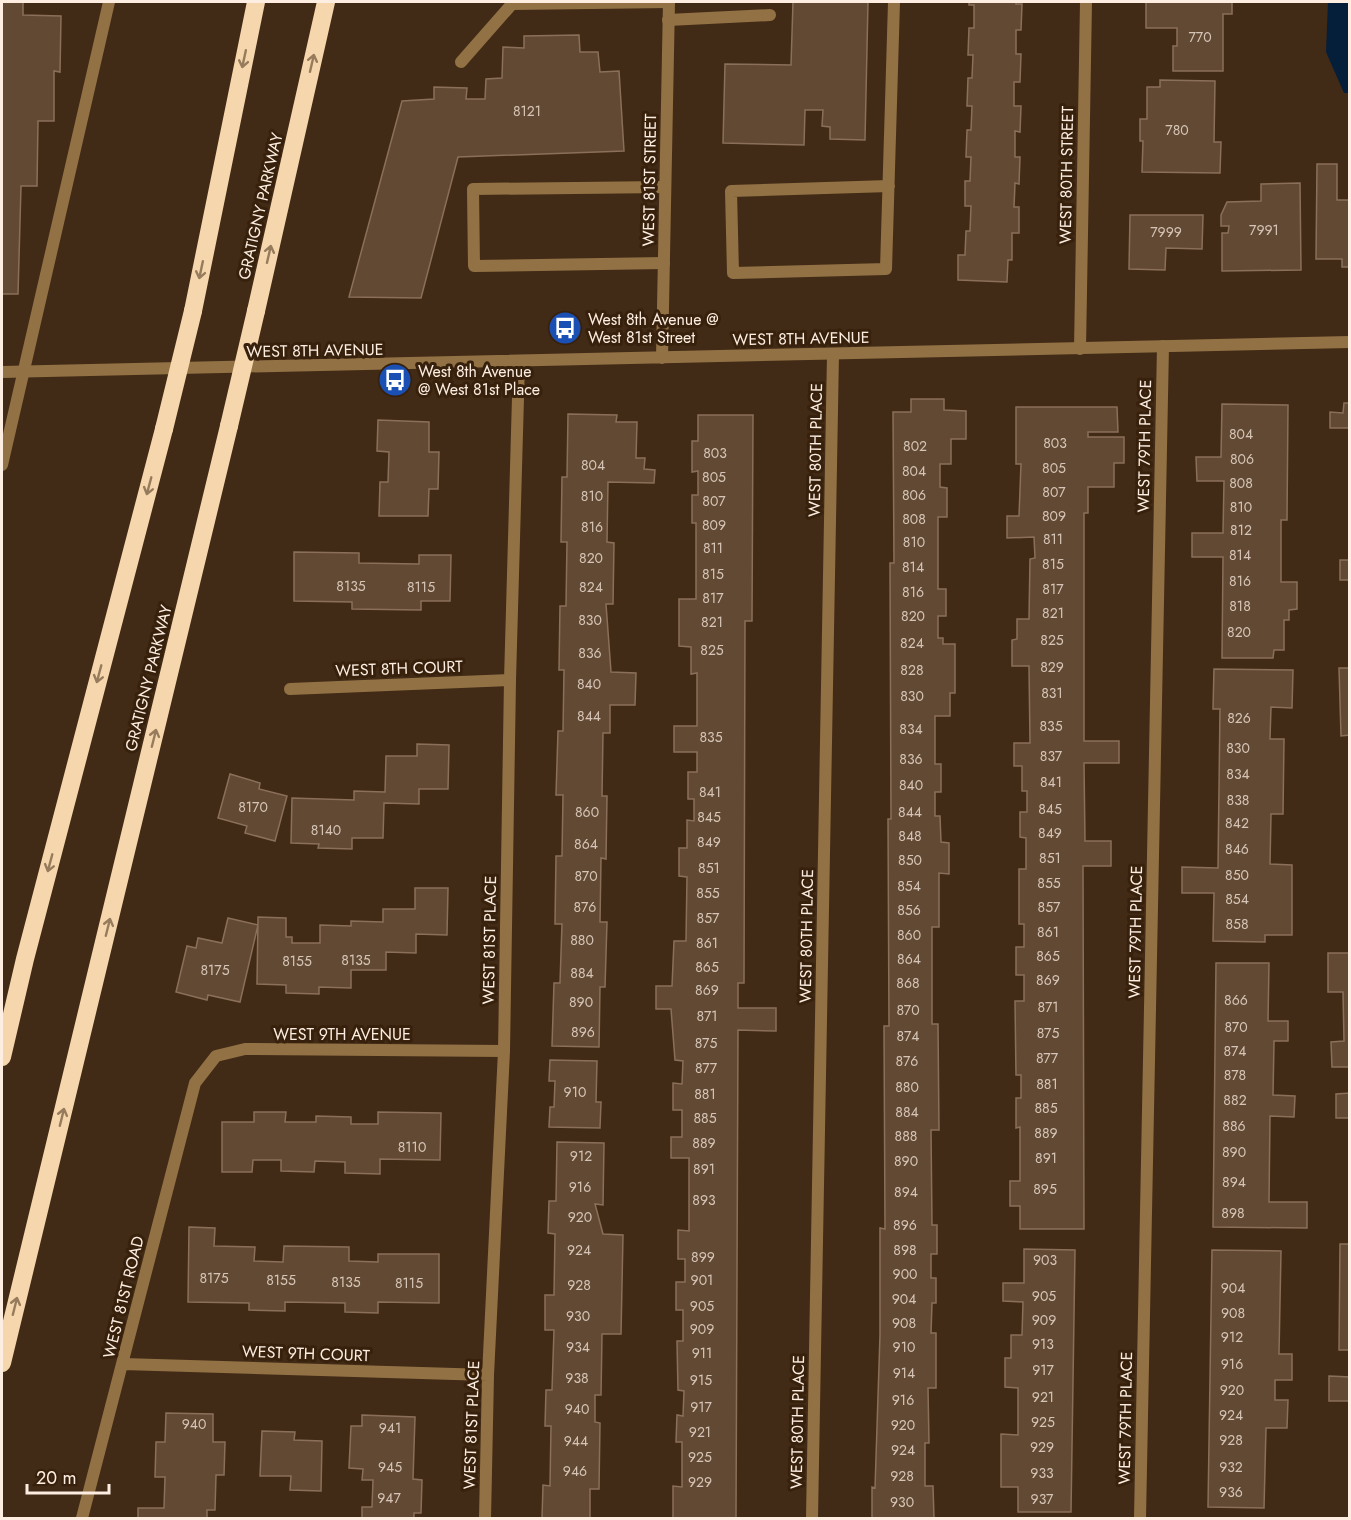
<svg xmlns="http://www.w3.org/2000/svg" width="1351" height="1520" font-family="Jost,sans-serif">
<rect width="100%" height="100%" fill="#422b16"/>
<path fill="#051e39" d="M1328,2H1349V93H1344L1326,52Z"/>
<path fill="#624934" stroke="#8a705a" stroke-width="1.5" d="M2,2H23V15L61,16L60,72L54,71V121H38L37,186H21L18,294H2Z
M793,2H868L865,140L830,139V127L822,126L823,110H805L804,145L723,143L725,64L791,65Z
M969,2H1016V4H1022L1021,30H1016V54H1021L1020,82H1014V106H1021L1020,132L1015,131V157H1020L1019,184L1015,183L1014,207H1019V233H1012V260H1008L1007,282L958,280V255H965L966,231H970L971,206H965V181H970L971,157H966L967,130H971L972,106H967L968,78H972L973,55H968L969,28H974V5H969Z
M1146,2H1232V14H1223V71H1173V46H1177V28H1146Z
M579,35L580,52H598L600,72L619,71L624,151L458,157L421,298L349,297L402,101L434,99V87L467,88L466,99H485L486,79L502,78L503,47L524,48V36Z
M1160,80L1215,81L1214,142H1221L1220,173L1142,172L1143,141H1140V119H1147V87H1160Z
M1317,164H1337V200H1350V267H1342V259H1316Z
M1300,183L1301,270L1222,271V233H1228L1229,226H1221V215L1227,202L1261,201V184Z
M1130,215H1203L1202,249L1166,248L1165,270L1129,269Z
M911,399H944V410L966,411V439H951V464H940V487L947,488V517H938V589H946V616H938V638H943V644H955V693H950V716H935V764H941V792H935V816H940L941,842L949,843V874L939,873V927H932V1024H938L939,1130H931L932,1225H937V1254H931V1278H936V1303H932L931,1333H936V1388H928L929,1443H925V1486H933L934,1518H872V1487L875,1488L880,1335V1228L885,1229L884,1026H889L888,819H891L890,563H894L893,412H911Z
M1344,403H1350V428H1330V412L1343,413Z
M1222,404L1288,405L1287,520H1281V582H1297V609L1289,610V620H1284V650H1274L1273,658H1222L1223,557H1192V533H1223L1224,481H1197L1196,457H1221Z
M1016,407H1117L1118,432H1088V437H1124V463H1114V487H1088V513H1084V741H1119V763H1084L1085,841H1111V866H1083L1084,1229H1020V1206H1010V1181H1020V1127L1016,1128V1098H1021V1075H1016L1015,1001H1024V975H1016V947H1024V924H1019V869H1026V838L1020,837V812H1027V791H1022V766H1014V743H1030L1029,666H1012V640L1017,639V619H1029L1030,559L1035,558L1034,537L1007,538V516H1019L1021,464H1016Z
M568,414L617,415L616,422H637L636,458H645L644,469L655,470L654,483L608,482L607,542L614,543L613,604H606L611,672L636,673L635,705H610V733H603L602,796H607L606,859L601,858L600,922H607L605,987H600L599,1047L552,1046L554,983H560L562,924H555L556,856H562L563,795H556L558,731H563L564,670H559L560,606H566L567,542H561L562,477H567Z
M698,415H753L752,621H745L744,983H738V1008H776V1031L738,1030L736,1518H673V1486L682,1487V1442H676L677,1415L683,1416L684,1391L678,1390L677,1341H683V1310H676V1282H685V1259H678V1230L689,1231V1158H671V1137H682V1110H673V1083L682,1084L683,1061L675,1060L671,1009H656V986H672L674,941H686L687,877L679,876V848H687V820L694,821V799H688V772H697V752H674V726H697V673L691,674V647L679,646V599H696V523H692V495H698V471L692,472V441H698Z
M378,420L429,422V452H439L438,489H429L428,516H379L380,482H388L389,452L377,451Z
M294,552L359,553V563L419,564V555H451L450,601H421V610L352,609V602L294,601Z
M1340,560H1350V580H1340Z
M1339,668H1350V735L1341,736Z
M1214,669L1293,670L1292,708L1271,707L1270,739H1284L1283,814H1271L1270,864L1292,865V935H1265V942L1213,941L1214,893H1182V867L1218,868L1220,709H1213Z
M417,744L449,745L448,789H419V804L384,803L383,838H352V849L318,848L319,844L291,843L292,798L354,800V791L385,792L386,756H417Z
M230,774L260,783L259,789L287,796L275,841L245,833L247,826L218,818Z
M415,888H448L447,935L416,934V953L386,952V970H351V988L319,987V994L286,993V985L257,984L258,917L286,918V937H292V943H320V925L351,926V921L383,922V909H415Z
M228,918L258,925L240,1002L208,995L207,1000L176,992L187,946L196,948L198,938L222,943Z
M1328,953H1350V1067H1332L1331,1042L1344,1041L1343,992H1328Z
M1216,963H1269L1268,1021H1288V1041H1274L1273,1095L1295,1096L1294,1117L1270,1116L1269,1202H1307V1228L1213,1227Z
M550,1060L597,1061L596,1102H601L600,1128L549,1127L550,1107H554L555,1081H549Z
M1350,1093V1118H1336V1094Z
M254,1112H286L285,1122H316V1116L351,1117V1124H378V1112L441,1113L440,1160L380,1159V1174L345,1173V1162L315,1161L314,1172L281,1171V1160H253L252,1172H222V1122H254Z
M557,1142L604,1143L603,1205L595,1204L603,1234L623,1235L621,1334H602L601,1395H595V1422L600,1423L599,1489H590V1518H599H542L543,1485L550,1486L551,1426H545L546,1390H552L554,1330H545V1295H554L555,1234L548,1233L549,1201H556Z
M189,1227L215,1228L214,1246L255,1247L254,1261L283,1262L284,1246L349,1247V1261L378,1262V1254H439V1303L378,1302V1313L345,1312V1303L285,1302V1311L249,1310V1303L188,1302Z
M1340,1244H1350V1350H1339Z
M1024,1249L1075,1250L1071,1512H1018V1487H1001V1434L1018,1435V1388L1005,1387V1358H1011V1335H1022L1023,1302L1003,1301V1283H1024Z
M1212,1250L1281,1251L1279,1354H1292V1380H1275V1400H1288L1287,1428H1266L1264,1508L1208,1507Z
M1329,1376L1350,1377V1401H1329Z
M166,1413L213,1414V1442H225L224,1475H216L215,1510H207V1518H138V1508H164L165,1477H155L156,1442H165Z
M362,1415L415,1417L413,1479L422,1480L421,1513H414V1518H362V1507H372L373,1480H362L363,1469L349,1468L351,1426H362Z
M262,1431L295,1432L294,1440L322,1441L321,1491L290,1490L291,1476H260Z"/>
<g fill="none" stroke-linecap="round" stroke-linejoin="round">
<path stroke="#927245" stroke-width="12" d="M668,20L770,15
M461,62L512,4L669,2
M889,186L731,191L733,273L886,269L894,2
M664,263L474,266L473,189L665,187
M2,465L109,2"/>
<path stroke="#927245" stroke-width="12" d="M1080,349L1086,2
M290,689L510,680
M123,1364L488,1375
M82,1518L195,1083L216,1056L245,1049L504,1051
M485,1518L488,1375L504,1051L510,680L519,362
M812,1518L833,354
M1140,1518L1163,346"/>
<path stroke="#927245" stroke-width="12" d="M662,358L669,2
M2,372L1350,342"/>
<path stroke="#f6d6ac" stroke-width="18" d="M193,311L256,2
M256,311L326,2
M2,1057L25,959L164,429
M2,1363L229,426"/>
<path stroke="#f6d6ac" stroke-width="18" d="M229,426L256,311
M164,429L193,311"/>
</g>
<defs><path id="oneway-shaft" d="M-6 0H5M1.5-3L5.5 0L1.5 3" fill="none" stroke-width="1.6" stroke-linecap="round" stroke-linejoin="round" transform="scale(1.5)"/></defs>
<g stroke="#967c5c">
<use href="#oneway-shaft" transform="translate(244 59) rotate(102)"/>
<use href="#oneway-shaft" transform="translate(312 63) rotate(-77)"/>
<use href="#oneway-shaft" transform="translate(269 254) rotate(-77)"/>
<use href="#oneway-shaft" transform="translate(201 270) rotate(102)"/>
<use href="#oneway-shaft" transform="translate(149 486) rotate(105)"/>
<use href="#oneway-shaft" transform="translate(99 674) rotate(105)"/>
<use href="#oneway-shaft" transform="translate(154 738) rotate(-76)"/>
<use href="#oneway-shaft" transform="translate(50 863) rotate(105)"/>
<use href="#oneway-shaft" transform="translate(108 927) rotate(-76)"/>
<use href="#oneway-shaft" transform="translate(62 1117) rotate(-76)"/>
<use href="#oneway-shaft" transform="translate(15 1306) rotate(-76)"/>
</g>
<defs>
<g id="bus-disc" transform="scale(1.725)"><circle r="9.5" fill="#1a4fb4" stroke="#37210c"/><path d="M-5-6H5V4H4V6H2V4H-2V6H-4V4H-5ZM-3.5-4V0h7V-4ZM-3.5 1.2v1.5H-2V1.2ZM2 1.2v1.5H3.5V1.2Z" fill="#fff"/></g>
</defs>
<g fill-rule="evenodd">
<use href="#bus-disc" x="565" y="328"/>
<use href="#bus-disc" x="395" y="380"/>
</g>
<g text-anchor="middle" stroke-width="6" stroke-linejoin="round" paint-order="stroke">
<g font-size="14" fill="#d6c5b6">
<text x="1200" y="42">770</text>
<text x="527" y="116">8121</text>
<text x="1177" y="135">780</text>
<text x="1264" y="235">7991</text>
<text x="1166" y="237">7999</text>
<text x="1241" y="439">804</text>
<text x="1055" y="448">803</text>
<text x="915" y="451">802</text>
<text x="715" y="458">803</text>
<text x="1242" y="464">806</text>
<text x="593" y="470">804</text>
<text x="1054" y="473">805</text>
<text x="914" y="476">804</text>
<text x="714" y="482">805</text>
<text x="1241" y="488">808</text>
<text x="1054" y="497">807</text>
<text x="914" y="500">806</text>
<text x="592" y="501">810</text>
<text x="714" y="506">807</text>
<text x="1241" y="512">810</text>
<text x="1054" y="521">809</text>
<text x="914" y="524">808</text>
<text x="714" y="530">809</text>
<text x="592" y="532">816</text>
<text x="1241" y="535">812</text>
<text x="1053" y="544">811</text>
<text x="914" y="547">810</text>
<text x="713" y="553">811</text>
<text x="1240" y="560">814</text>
<text x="591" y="563">820</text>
<text x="1053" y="569">815</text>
<text x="913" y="572">814</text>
<text x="713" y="579">815</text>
<text x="1240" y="586">816</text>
<text x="351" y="591">8135</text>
<text x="421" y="592">8115</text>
<text x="591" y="592">824</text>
<text x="1053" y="594">817</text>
<text x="913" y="597">816</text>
<text x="713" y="603">817</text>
<text x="1240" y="611">818</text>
<text x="1053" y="618">821</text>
<text x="913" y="621">820</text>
<text x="590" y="625">830</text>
<text x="712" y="627">821</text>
<text x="1239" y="637">820</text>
<text x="1052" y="645">825</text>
<text x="912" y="648">824</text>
<text x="712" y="655">825</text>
<text x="590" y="658">836</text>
<text x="1052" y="672">829</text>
<text x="912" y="675">828</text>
<text x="589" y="689">840</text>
<text x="1052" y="698">831</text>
<text x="912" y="701">830</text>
<text x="589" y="721">844</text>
<text x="1239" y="723">826</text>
<text x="1051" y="731">835</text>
<text x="911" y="734">834</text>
<text x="711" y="742">835</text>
<text x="1238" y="753">830</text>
<text x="1051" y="761">837</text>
<text x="911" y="764">836</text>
<text x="1238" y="779">834</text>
<text x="1051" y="787">841</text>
<text x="911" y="790">840</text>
<text x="710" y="797">841</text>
<text x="1238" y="805">838</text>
<text x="253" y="812">8170</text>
<text x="1050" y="814">845</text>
<text x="587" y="817">860</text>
<text x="910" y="817">844</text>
<text x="709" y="822">845</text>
<text x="1237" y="828">842</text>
<text x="326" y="835">8140</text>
<text x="1050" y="838">849</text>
<text x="910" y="841">848</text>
<text x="709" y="847">849</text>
<text x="586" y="849">864</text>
<text x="1237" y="854">846</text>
<text x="1050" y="863">851</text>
<text x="910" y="865">850</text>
<text x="709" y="873">851</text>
<text x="1237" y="880">850</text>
<text x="586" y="881">870</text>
<text x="1049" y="888">855</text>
<text x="909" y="891">854</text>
<text x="708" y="898">855</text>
<text x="1237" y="904">854</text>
<text x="585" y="912">876</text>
<text x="1049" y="912">857</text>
<text x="909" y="915">856</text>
<text x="708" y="923">857</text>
<text x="1237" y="929">858</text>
<text x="1048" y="937">861</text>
<text x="909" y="940">860</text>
<text x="582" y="945">880</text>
<text x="707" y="948">861</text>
<text x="1048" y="961">865</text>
<text x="909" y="964">864</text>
<text x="356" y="965">8135</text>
<text x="297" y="966">8155</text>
<text x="707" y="972">865</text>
<text x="215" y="975">8175</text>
<text x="582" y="978">884</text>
<text x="1048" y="985">869</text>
<text x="908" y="988">868</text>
<text x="707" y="995">869</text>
<text x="1236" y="1005">866</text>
<text x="581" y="1007">890</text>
<text x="1048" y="1012">871</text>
<text x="908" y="1015">870</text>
<text x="707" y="1021">871</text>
<text x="1236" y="1032">870</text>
<text x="583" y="1037">896</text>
<text x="1048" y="1038">875</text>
<text x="908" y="1041">874</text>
<text x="706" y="1048">875</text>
<text x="1235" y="1056">874</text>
<text x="1047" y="1063">877</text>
<text x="907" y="1066">876</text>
<text x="706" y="1073">877</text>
<text x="1235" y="1080">878</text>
<text x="1047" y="1089">881</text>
<text x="907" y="1092">880</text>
<text x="575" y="1097">910</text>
<text x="705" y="1099">881</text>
<text x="1235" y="1105">882</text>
<text x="1046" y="1113">885</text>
<text x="907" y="1117">884</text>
<text x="705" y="1123">885</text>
<text x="1234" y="1131">886</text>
<text x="1046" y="1138">889</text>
<text x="906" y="1141">888</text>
<text x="704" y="1148">889</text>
<text x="412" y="1152">8110</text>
<text x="1234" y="1157">890</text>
<text x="581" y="1161">912</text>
<text x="1046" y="1163">891</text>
<text x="906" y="1166">890</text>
<text x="704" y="1174">891</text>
<text x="1234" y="1187">894</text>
<text x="580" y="1192">916</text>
<text x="1045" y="1194">895</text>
<text x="906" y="1197">894</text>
<text x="704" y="1205">893</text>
<text x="1233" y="1218">898</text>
<text x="580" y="1222">920</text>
<text x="905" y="1230">896</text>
<text x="579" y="1255">924</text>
<text x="905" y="1255">898</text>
<text x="703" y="1262">899</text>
<text x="1045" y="1265">903</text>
<text x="905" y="1279">900</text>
<text x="214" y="1283">8175</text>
<text x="281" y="1285">8155</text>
<text x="702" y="1285">901</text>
<text x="346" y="1287">8135</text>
<text x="409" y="1288">8115</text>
<text x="579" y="1290">928</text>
<text x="1233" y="1293">904</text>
<text x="1044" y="1301">905</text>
<text x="904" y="1304">904</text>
<text x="702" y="1311">905</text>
<text x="1233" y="1318">908</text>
<text x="578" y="1321">930</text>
<text x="1044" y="1325">909</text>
<text x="904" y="1328">908</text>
<text x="702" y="1334">909</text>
<text x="1232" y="1342">912</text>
<text x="1043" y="1349">913</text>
<text x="578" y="1352">934</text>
<text x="904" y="1352">910</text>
<text x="702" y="1358">911</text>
<text x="1232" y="1369">916</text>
<text x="1043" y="1375">917</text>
<text x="904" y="1378">914</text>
<text x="577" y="1383">938</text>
<text x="701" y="1385">915</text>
<text x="1232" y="1395">920</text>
<text x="1043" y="1402">921</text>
<text x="903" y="1405">916</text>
<text x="701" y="1412">917</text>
<text x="577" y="1414">940</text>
<text x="1231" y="1420">924</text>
<text x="1043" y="1427">925</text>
<text x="194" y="1429">940</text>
<text x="903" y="1430">920</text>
<text x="390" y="1433">941</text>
<text x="700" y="1437">921</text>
<text x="1231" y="1445">928</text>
<text x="576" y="1446">944</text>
<text x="1042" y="1452">929</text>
<text x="903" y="1455">924</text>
<text x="700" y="1462">925</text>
<text x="390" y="1472">945</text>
<text x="1231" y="1472">932</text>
<text x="575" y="1476">946</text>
<text x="1042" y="1478">933</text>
<text x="902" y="1481">928</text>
<text x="700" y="1487">929</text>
<text x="1231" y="1497">936</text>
<text x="389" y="1503">947</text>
<text x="1042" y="1504">937</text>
<text x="902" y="1507">930</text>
</g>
<g font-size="16" fill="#fdeee1" stroke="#37210c">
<text transform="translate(1066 175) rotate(-89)" y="6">WEST 80TH STREET</text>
<text transform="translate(649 180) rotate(-89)" y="6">WEST 81ST STREET</text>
<text transform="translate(260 206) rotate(-77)" y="6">GRATIGNY PARKWAY</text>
<text transform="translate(801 338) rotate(-1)" y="6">WEST 8TH AVENUE</text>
<text transform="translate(315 350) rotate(-1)" y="6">WEST 8TH AVENUE</text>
<text transform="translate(1144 446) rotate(-89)" y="6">WEST 79TH PLACE</text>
<text transform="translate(815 450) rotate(-89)" y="6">WEST 80TH PLACE</text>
<text transform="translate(399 668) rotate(-2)" y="6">WEST 8TH COURT</text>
<text transform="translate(148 678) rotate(-76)" y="6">GRATIGNY PARKWAY</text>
<text transform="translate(1135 932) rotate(-89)" y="6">WEST 79TH PLACE</text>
<text transform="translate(806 936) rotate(-89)" y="6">WEST 80TH PLACE</text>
<text transform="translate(489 940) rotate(-89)" y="6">WEST 81ST PLACE</text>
<text x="342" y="1040">WEST 9TH AVENUE</text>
<text transform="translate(123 1297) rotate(-76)" y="6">WEST 81ST ROAD</text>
<text transform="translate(306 1353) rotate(2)" y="6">WEST 9TH COURT</text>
<text transform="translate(1125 1418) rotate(-89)" y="6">WEST 79TH PLACE</text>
<text transform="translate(797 1422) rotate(-89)" y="6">WEST 80TH PLACE</text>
<text transform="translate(471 1425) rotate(-88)" y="6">WEST 81ST PLACE</text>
</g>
<g font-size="16" fill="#fdeee1" stroke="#37210c" text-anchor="start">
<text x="588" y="325">West 8th Avenue @<tspan x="588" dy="18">West 81st Street</tspan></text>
<text x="418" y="377">West 8th Avenue<tspan x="418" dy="18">@ West 81st Place</tspan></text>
</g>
</g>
<rect width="1351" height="1520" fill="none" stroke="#fdeee1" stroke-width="6"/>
<path d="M27 1484v9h82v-9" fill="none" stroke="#fdeee1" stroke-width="3"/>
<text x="36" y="1484" font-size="18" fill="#fdeee1" stroke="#37210c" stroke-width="4.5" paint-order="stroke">20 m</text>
</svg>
